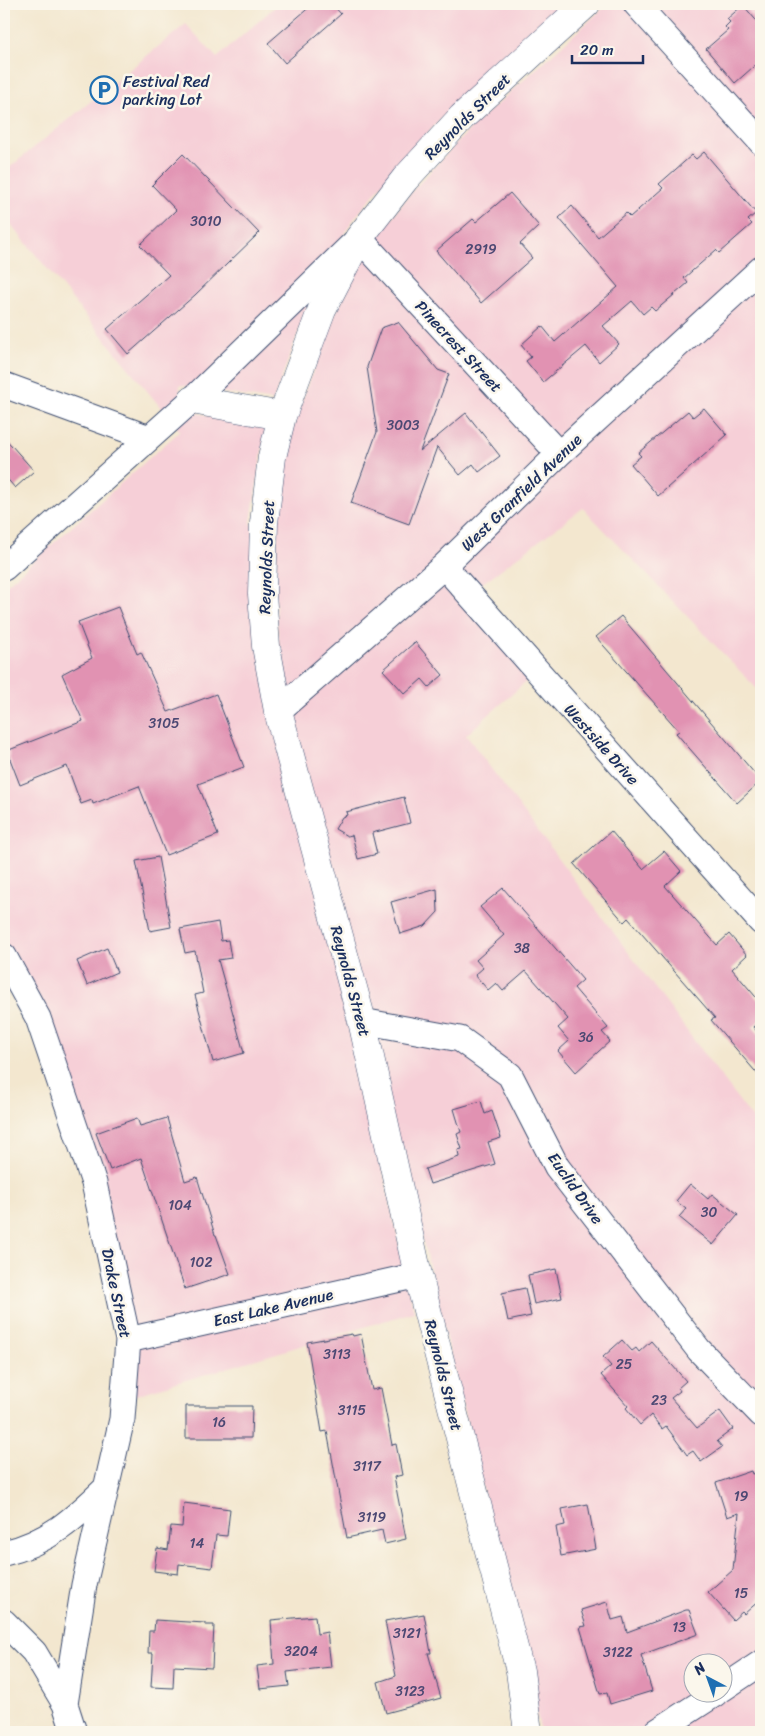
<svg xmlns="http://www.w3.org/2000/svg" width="765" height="1736" font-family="Sriracha,sans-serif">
<rect width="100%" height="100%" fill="#fbf7ec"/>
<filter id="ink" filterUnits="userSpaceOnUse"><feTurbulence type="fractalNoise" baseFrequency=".02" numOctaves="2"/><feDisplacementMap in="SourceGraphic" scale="10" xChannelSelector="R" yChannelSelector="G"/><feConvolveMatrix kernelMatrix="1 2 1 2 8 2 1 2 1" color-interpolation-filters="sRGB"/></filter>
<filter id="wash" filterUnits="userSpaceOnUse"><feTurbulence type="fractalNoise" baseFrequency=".0096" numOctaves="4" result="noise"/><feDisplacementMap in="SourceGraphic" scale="20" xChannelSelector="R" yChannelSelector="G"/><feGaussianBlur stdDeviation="1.12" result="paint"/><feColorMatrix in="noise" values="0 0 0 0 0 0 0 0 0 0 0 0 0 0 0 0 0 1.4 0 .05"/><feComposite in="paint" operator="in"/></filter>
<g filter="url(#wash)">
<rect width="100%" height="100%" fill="#f3e7cf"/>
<path fill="#f6cfd7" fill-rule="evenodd" d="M278,4H565L452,107L394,170L353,220L341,239L309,303L273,401L180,385L179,410L266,426L251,521L350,1023L414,1312L129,1397L85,1133L4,937V587L180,431L4,216V172L186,24L217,58Z
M608,4H761V693L583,508L468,594L546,664L466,735L761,1130V1732H541L431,1273L290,710L279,646L275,595L277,526L285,461L295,420L334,316L370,246L415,188L472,127ZM692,1664H722V1694H692Z"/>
<g id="blocks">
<path fill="#e192b2" d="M313,4H332L341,14L285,63L268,43Z
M743,5L761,26V60L735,83L706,49L728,30L725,27L730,22L727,19Z
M704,152L756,213L748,220L752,224L719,253L716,250L684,278L688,283L655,311L651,307L643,314L632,301L603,326L619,344L599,362L586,346L543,382L526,361L531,357L521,345L542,326L555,342L618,287L559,218L572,206L598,237L626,213L630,217L663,188L659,184L692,155L696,159Z
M183,154L259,233L195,295L128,354L107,329L169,275L140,245L176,210L152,185Z
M510,193L539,226L520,244L532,258L481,303L436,251L473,219L476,222Z
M398,322L438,370L449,374L420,451L466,413L500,456L479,472L473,464L460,475L437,447L409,524L351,503L377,432L367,367L381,328Z
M704,408L727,435L658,496L631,464L641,456L638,453L688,411L693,417Z
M4,437L34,471L15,488L4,475Z
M118,607L137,654L141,652L168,712L216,694L244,767L198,784L218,835L166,855L139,786L93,804L92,800L81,804L67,766L20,785L10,759L9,750L83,721L62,674L92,658L78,622Z
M621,616L761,781L737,803L676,733L679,731L596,637Z
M415,642L443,675L429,687L422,679L405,694L383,670Z
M404,797L410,823L372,833L377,854L358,859L352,835L347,836L335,829L342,817L347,815L346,812Z
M611,831L643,869L664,851L681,871L665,886L717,945L729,934L747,955L732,969L761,1003V1019L753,1027L761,1036V1078L711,1020L715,1018L628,918L624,922L574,864Z
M158,857L171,927L150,931L136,861Z
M503,888L583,980L574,988L608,1028L602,1032L610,1041L576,1072L558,1051L569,1041L558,1028L568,1019L526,971L503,991L496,983L488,990L475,975L483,968L476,960L504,935L480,907Z
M437,889L438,912L425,926L400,934L391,902Z
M218,922L221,941L228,940L231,958L218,960L244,1053L213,1062L195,995L203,993L195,951L185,953L180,929Z
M107,948L117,972L87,985L77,961Z
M481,1101L485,1114L492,1111L501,1138L488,1142L495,1164L430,1184L425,1169L459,1157L458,1150L462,1149L457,1134L461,1132L454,1109Z
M137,1118L140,1126L167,1118L185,1181L197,1177L215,1235H216L230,1274L185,1289L141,1158L110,1170L96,1133Z
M690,1184L708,1199L712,1194L738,1215L713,1245L679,1217L686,1209L676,1201Z
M556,1269L562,1298L534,1304L528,1275Z
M525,1288L531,1316L508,1321L502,1293Z
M352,1334L353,1336L361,1334L372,1390L381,1388L392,1445L396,1444L402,1475L394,1477L406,1539L385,1544L382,1530L347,1538L327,1431L322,1432L307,1342Z
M622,1340L632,1351L636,1348L639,1352L651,1341L686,1381L678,1388L680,1391L671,1398L697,1428L720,1411L733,1429L717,1441L722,1447L701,1462L693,1451L687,1455L666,1426L662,1429L651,1415L640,1425L626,1408L628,1406L601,1375L611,1366L603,1357Z
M186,1406H252L251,1438H186Z
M751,1471L752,1474L761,1471V1599L744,1614L742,1612L733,1620L708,1592L733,1570L739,1513L727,1517L716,1483Z
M184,1503L230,1509L227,1536L216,1535L212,1568L179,1564L178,1574L154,1571L157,1548L168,1550L171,1526L182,1527Z
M588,1504L596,1549L561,1556L556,1527L565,1525L562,1509Z
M607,1602L612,1620L623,1617L627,1632L686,1610H689L698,1634L641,1655L652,1691L610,1704L607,1693L600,1694L580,1627L586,1626L581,1610Z
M424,1614L431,1653H428L441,1698L386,1713L378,1682L396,1676L385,1621Z
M315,1616L317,1634L327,1632L331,1667L287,1672L289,1686L260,1689L257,1666L274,1664L271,1620Z
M155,1620L205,1623V1625H214L212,1668L174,1666L173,1688L151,1687L153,1653H148L149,1631H154Z"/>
</g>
</g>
<g filter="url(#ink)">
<use href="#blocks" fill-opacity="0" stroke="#3b4b6f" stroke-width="1"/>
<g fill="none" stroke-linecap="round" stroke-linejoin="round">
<g stroke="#3b4b6f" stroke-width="27">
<path id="minor" d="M636,4L761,142
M4,385L149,438
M444,566L761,922
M4,568L192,400L359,238L559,454
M278,711L444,566L559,454L761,269
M4,956L38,1018L94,1183L128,1340L122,1419L84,1585L65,1704
M362,1021L460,1039L510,1075L557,1167L699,1350L761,1414
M128,1340L418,1275
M4,1553C48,1543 75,1518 106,1488
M4,1622L34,1652L65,1704L74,1732
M722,1689L761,1663
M656,1732L715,1694"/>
</g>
<g stroke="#3b4b6f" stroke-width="29">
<path id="major" d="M192,400L282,416
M528,1732L520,1671L418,1275L362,1021L278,711L266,646L262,594L264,523L272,457L282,416L322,309L359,238L405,179L462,117L586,4"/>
</g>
<use href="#minor" stroke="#fff" stroke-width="25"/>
<use href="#major" stroke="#fff" stroke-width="28"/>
</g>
</g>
<defs>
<g id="parking-ring" transform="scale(1.4375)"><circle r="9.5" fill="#fbf7ec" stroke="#1f6fb2" stroke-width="1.5"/><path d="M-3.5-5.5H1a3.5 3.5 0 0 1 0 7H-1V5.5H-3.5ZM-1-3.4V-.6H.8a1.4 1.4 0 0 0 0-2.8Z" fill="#1f6fb2"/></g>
</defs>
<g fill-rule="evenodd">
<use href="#parking-ring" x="104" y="90"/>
</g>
<g text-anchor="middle" stroke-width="5" stroke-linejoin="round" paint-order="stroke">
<g font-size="14" fill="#4c4873">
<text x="206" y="226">3010</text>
<text x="481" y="254">2919</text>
<text x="403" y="430">3003</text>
<text x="164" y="728">3105</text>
<text x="522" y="953">38</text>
<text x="586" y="1042">36</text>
<text x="180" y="1210">104</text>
<text x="709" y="1217">30</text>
<text x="201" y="1267">102</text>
<text x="337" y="1359">3113</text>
<text x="624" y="1369">25</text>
<text x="659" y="1405">23</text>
<text x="352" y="1415">3115</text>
<text x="219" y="1427">16</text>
<text x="367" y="1471">3117</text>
<text x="741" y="1501">19</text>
<text x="372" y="1522">3119</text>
<text x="197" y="1548">14</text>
<text x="741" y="1598">15</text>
<text x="679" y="1632">13</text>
<text x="407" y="1638">3121</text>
<text x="301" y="1656">3204</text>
<text x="618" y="1657">3122</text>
<text x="410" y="1696">3123</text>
</g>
<g font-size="16" fill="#1b2f5e" stroke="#fbf7ec" text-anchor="start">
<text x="123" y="87">Festival Red<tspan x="123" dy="18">parking Lot</tspan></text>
</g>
<g font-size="16" fill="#1b2f5e" stroke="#fbf7ec">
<text transform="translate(467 116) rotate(-45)" y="6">Reynolds Street</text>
<text transform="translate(459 346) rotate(47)" y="6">Pinecrest Street</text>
<text transform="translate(521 492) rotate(-44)" y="6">West Granfield Avenue</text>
<text transform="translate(266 557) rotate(-88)" y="6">Reynolds Street</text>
<text transform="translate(602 744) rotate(48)" y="6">Westside Drive</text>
<text transform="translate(351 981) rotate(75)" y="6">Reynolds Street</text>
<text transform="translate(576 1188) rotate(55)" y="6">Euclid Drive</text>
<text transform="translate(117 1293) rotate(78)" y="6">Drake Street</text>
<text transform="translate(273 1307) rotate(-13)" y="6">East Lake Avenue</text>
<text transform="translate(444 1375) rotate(76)" y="6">Reynolds Street</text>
</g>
</g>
<rect width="765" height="1736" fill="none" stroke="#fbf7ec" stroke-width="20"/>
<g transform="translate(708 1678) rotate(319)"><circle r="24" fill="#fbf7ec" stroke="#a1a7b3"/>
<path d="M0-4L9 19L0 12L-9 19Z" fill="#1f6fb2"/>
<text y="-8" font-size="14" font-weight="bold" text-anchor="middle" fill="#1b2f5e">N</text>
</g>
<path d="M572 55v8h71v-8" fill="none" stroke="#1b2f5e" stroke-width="2.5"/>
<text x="580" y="55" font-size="15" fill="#1b2f5e" stroke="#fbf7ec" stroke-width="4" paint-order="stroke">20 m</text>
</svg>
